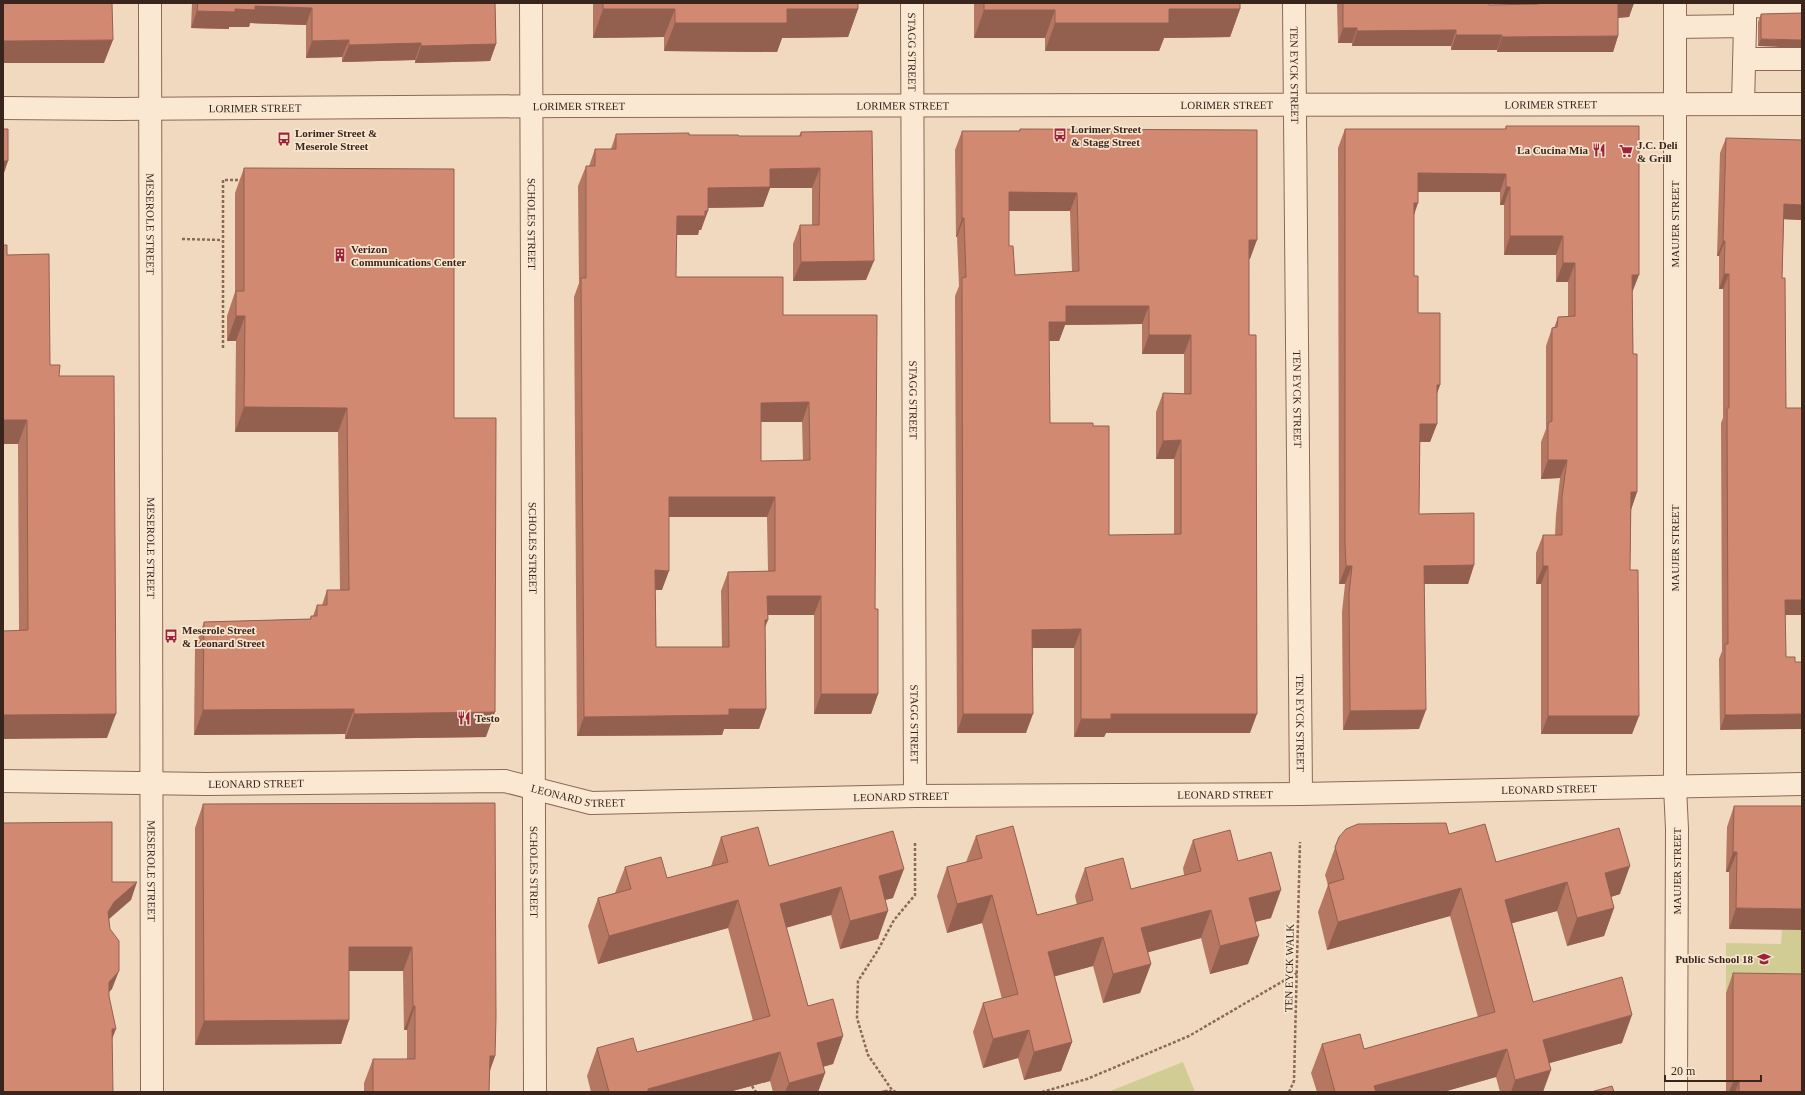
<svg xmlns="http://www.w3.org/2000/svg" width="1805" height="1095" font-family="'Times New Roman',serif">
<rect width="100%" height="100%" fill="#f1d9bf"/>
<path fill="#d0cc93" d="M1782,930H1802V993H1726V943L1781,944Z
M1183,1062L1195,1092H1108Z"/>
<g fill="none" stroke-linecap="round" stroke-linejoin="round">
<g stroke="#8b6956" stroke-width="24">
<g id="minor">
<path id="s1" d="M150,3L152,1092"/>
<path id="s2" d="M531,3L535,1092"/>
<path id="s3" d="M912,3L915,796"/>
<path id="s4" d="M1294,3L1301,794"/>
<path d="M1675,3V787L1677,829L1676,1092"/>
<path d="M1745,26V6L1802,7"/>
<path d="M1675,27L1745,26L1743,104"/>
<path d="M1745,59H1802"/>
<path id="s5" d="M3,108L115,109L565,106L1802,104"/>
<path id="s6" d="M3,781L206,784L505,781L591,803L915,796L1301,794L1802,784"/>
</g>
</g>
<path stroke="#8b6956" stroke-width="2.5" stroke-dasharray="3 2" stroke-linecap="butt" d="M182,239L222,240
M223,348V180H242
M752,1086L756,1092
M889,1092L892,1090
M896,1092L892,1090L868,1055L857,1018L858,981L878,950L894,920L915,895V842
M1042,1092L1087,1079L1189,1036L1297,973
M1289,1092L1294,1081L1300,842"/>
<use href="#minor" stroke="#fbe8d3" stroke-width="22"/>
</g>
<path fill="#b57662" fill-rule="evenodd" d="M192,3H495L496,44L490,61L415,63V60L342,62V57L306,58V25L250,23L249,27H229V29L191,28Z
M593,3H858V9L848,37L782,38L777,52L664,51V37L593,38Z
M974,3H1240V9L1230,37L1164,38L1159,51H1045V38H974Z
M1337,3H1489V5L1534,4V3H1634L1629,17L1618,18V36L1613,52H1497V50H1451V46H1352V43H1338Z
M1802,13L1758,46V22L1761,14Z
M1506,126L1632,293L1633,354L1637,492L1631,509L1630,570L1639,716L1632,734H1541V584H1536V553L1543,535H1555L1556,515L1560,478L1541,479V442L1546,429V346L1552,328H1554L1558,317H1568V282H1556V255H1504V205H1500V192H1418L1414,215V276L1418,313L1440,385L1437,393V424L1430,442H1420L1419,514L1474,565L1468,584H1424L1419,729L1343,730L1342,612L1345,584H1339V562L1338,148L1345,129H1505Z
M1020,129L1250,259H1249L1250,733H1106L1104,737H1074V648H1033L1026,733H957L955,296L959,286L957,237H956L955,150L962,131H1019ZM1009,211H1070L1072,272L1015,275L1009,246ZM1142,324V354H1184V394L1163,393L1156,412V459H1174V535H1109L1093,426L1050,423L1049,341H1059L1065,325Z
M872,131L866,280L793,281V244L800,225H812V188H770L763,207L708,208L701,230H699L698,235H676V277L783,315L875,609L878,694L871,714H814V615H767L765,628L766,709L759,729H724L722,735L577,736L574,297L579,283L578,186L586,166H589L595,149H611L616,134L739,136H799L801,132ZM761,422H802L803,460L761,461ZM669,517H767L768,571L728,572L721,591L722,647H656L655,590H662Z
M1726,138L1802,220L1784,219L1782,278L1786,408H1802V615H1785L1720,730L1719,659L1722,651L1721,423L1723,418V289H1719V256H1717L1720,153Z
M244,168L454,418L486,737L345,739V734L194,735L195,647L204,622L310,619L311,616H313L317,605H322L327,590H340L338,432H235L236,341H227V316L235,292V193Z
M3,245L50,365L59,376L107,738L19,631L18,444H3Z
M495,803V1056L490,1071L489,1092H364V1083L373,1059H407V1030H404L403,971H349V1020L341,1044L195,1045V828L203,804Z
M1734,806H1802L1729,929V872H1726L1727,827Z
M1449,834L1496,862L1620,894L1611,897L1614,908L1604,936L1567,946L1557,911L1512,923L1533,1002L1622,1043L1549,1063L1543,1092H1500L1496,1077L1443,1092H1317L1311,1073L1322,1044L1364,1049L1478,1017L1450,916L1327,950L1318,912L1328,885L1325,875L1339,837Z
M976,836L1037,915L1077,905L1075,896L1085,868L1131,889L1184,875L1183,868L1193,840L1238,861L1271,918L1255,922L1248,964L1210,974L1201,938L1147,952L1151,964L1140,993L1103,1003L1093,966L1054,976L1072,1042L1061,1071L1024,1080L1018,1058L983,1068L973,1032L983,1003L1002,999L982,923L947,933L937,896L947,867L966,862Z
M721,837L769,866L893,898L885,900L878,939L840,949L831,915L786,928L808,1006L843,1036L833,1064L823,1067L825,1073L818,1092H773L770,1081L729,1092H591L587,1076L597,1048L637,1052L753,1021L728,928L598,964L588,926L598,898L615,893L625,867L667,878L711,866Z
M1733,973L1802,1092H1726V993Z"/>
<path fill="#936050" d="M1618,3H1634L1629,17L1612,18Z
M255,6L312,8L306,25L250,23L249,27H229V29L191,28L197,11L235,9Z
M603,9H675L664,37L593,38Z
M787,9H858L848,37L782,38L777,52L664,51L675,23Z
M1169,9H1240L1230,37L1164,38L1159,51H1045L1055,23Z
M984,10H1055L1045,38H974Z
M1343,28H1357L1352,43H1338Z
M1456,30L1451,46H1352L1357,31Z
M1456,35H1502L1497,50H1451Z
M1618,36L1613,52H1497L1502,37Z
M1761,39L1802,40V48L1758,46Z
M113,40L104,63H3V41Z
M349,40L342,57L306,58L312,41Z
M421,43L415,60L342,62L349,45Z
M496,44L490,61L415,63L421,46Z
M3,161H8L3,176Z
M820,168L812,188H770L763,207L700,208L708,188L770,169Z
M1418,173L1506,174L1500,192H1412Z
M1506,187H1510L1504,205H1500Z
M1009,192L1077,193L1070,211H1002Z
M1414,203H1418L1412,221Z
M1784,204L1802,205V220L1778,219Z
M705,211H708L701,230H699L698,235H669L677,216Z
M962,218H964L957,237H956Z
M1510,236H1563L1556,255H1504Z
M1249,240H1257L1250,259H1242Z
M1723,241H1725L1719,256H1717Z
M874,261L866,280L793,281L801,262Z
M1563,263H1575L1568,282H1556Z
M1724,274H1729L1723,289H1719Z
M1632,275H1639L1632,293Z
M1066,306H1149L1142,324L1065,325L1059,341H1042L1049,322Z
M236,316H245L236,341H227Z
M1149,335H1191L1184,354H1142Z
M1437,385H1440L1433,404Z
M809,402L802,422H754L761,403Z
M244,407L347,408L338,432H235Z
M3,420H27L18,444H3Z
M1420,424H1437L1430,442H1413Z
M1181,440L1174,459H1156L1163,441Z
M1548,460H1567L1560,478L1541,479Z
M1631,492H1637L1631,510Z
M669,497H775L767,517H662Z
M1474,565L1468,584H1417L1424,566Z
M1346,566H1352L1345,584H1339Z
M1543,566H1548L1541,584H1536Z
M655,570L669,571L662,590H648Z
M767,596H821L814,615H760Z
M1785,600H1802V615H1779Z
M765,620H768L760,640Z
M1081,629L1074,648H1026L1032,630Z
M821,694H878L871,714H814Z
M354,709L345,734L194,735L203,710Z
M729,709H766L759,729H724L722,735L577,736L584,717Z
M1426,710L1419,729L1343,730L1350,711Z
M495,712L486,737L345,739L354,714Z
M116,714L107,738L3,739V715Z
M963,714H1033L1026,733H957Z
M1111,714H1257L1250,733H1106L1104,737H1074L1081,719Z
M1802,714V729L1720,730L1725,715Z
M1548,716H1639L1632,734H1541Z
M1733,852H1737L1729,872H1726Z
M1630,866L1620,894L1594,902L1605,873Z
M904,869L893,898L868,904L879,876Z
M137,882L131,900L108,920V912L114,902Z
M1567,882L1557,911L1495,928L1505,900Z
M841,887L831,915L770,932L780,904Z
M1461,888L1450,916L1327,950L1338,922Z
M1281,890L1271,918L1238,926L1249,898Z
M992,895L982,923L947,933L957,904Z
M738,900L728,928L598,964L609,936Z
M1614,908L1604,936L1567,946L1577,918Z
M1736,908L1802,909V930L1729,929Z
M1211,910L1201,938L1131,957L1141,928Z
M888,911L878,939L840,949L850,921Z
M1259,936L1248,964L1210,974L1220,946Z
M1103,937L1093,966L1038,981L1048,952Z
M349,947H412L403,971H340Z
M1151,964L1140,993L1103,1003L1113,974Z
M119,971L112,989L102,1000L109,982Z
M413,1006H415L407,1030H404Z
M1632,1015L1622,1043L1532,1068L1543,1040Z
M349,1020L341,1044L195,1045L204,1021Z
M112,1029H116L109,1047Z
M1029,1030L1018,1058L983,1068L993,1039Z
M843,1036L833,1064L806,1071L817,1043Z
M1072,1042L1061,1071L1024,1080L1034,1052Z
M1507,1049L1496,1077L1443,1092H1372L1374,1086Z
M780,1052L770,1081L729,1092H646L648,1089Z
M490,1056H495L486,1080Z
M1551,1070L1543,1092H1511L1515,1080Z
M825,1073L818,1092H785L789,1083Z
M1733,1082H1739L1735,1092H1729Z"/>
<path fill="#d28972" stroke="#936050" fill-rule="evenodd" d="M3,3H112L113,40L3,41Z
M198,3H495L496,44L421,46V43L349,45V40L312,41V8L255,6V10L235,9V12L197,11Z
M603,3H858V9H787V23H675V9H603Z
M984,3H1240V9H1169V23H1055V10H984Z
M1343,3H1489V5L1539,4V3H1618V36L1502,37V35H1456V30L1357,31V28H1343Z
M1802,13V40L1761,39V14Z
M1506,126H1639V275H1632L1633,354H1637V492H1631L1630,570H1638L1639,716H1548V566H1543V535H1562V497L1567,460H1548V423L1552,421V328L1557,327L1558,317L1575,316V263H1563V236H1510V187H1506V174L1418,173V203H1414V276H1418V313H1440V385H1437V424H1420L1419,514L1474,513V565L1424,566L1426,710L1350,711L1349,594L1352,566H1346L1345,543V129H1506Z
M3,129H8V161H3Z
M1020,129L1257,130V240H1249V335H1256L1257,714H1111V719H1081V629L1032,630L1033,714H963L962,278L966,277L964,218H962V131H1020ZM1009,192L1077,193L1079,271L1015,275L1013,246H1009ZM1066,306H1149V335H1191V394L1163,393V441L1181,440V534L1109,535V426H1093V423H1050L1049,322H1066Z
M872,131L874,261L801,262L800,225H819L820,168L770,169V187L708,188V211H705V216H677L676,277H783V315H877L875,609H878V694H821V596H767L768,620H765L766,709H729V715L584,717L581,278H586V166H595V149H616V134L689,133V135H738L739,136H801V132ZM809,402L810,460L761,461V403ZM669,497H775V571L728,572L729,647H656L655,570L669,571Z
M1726,138L1802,140V205L1784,204L1782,278H1785L1786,408H1802V600H1785L1786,657H1795V662H1802V714L1725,715V644H1728L1727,408H1729V274H1724L1725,241H1723Z
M244,168L454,169V418H496L495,712L354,714V709L203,710L204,622L311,619V616H317V605H327V590H349L347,408L244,407L245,316H236V291H244Z
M3,245H7V255L49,254L50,365H60L59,376H114L116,714L3,715V631L28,630L27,420H3Z
M495,803L496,1018L495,1056H490L489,1092H373V1059H415V1006H413L412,947H349V1020L204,1021L203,804Z
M1734,806H1802V909L1736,908L1737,852H1733Z
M112,822V882H137L114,902L108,912L110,929L119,941V971L109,982V996L116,1029H112L113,1092H3V823Z
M1446,823L1449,834L1485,824L1496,862L1619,828L1630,866L1605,873L1614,908L1577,918L1567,882L1505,900L1533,1002L1622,977L1632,1015L1543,1040L1551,1070L1515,1080L1507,1049L1374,1086L1376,1092H1335L1322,1044L1360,1034L1364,1049L1495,1012L1461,888L1338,922L1328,884L1344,879L1335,847L1339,837L1346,829L1358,824Z
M1013,826L1037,915L1093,900L1085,868L1123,858L1131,889L1201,871L1193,840L1230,830L1238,861L1271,852L1281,890L1249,898L1259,936L1220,946L1211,910L1141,928L1151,964L1113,974L1103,937L1048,952L1072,1042L1034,1052L1029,1030L993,1039L983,1003L1018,994L992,895L957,904L947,867L982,858L976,836Z
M758,827L769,866L893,831L904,869L879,876L888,911L850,921L841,887L780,904L808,1006L833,999L843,1036L817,1043L825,1073L789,1083L780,1052L648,1089V1092H609L597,1048L633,1038L637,1052L770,1016L738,900L609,936L598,898L631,889L625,867L661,857L667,878L728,862L721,837Z
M1733,973L1802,974V1092H1739V1082H1733Z
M1612,1086L1614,1092H1591Z
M887,1090L888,1092H879Z"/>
<defs>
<g id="bus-bare" transform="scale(1.08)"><path d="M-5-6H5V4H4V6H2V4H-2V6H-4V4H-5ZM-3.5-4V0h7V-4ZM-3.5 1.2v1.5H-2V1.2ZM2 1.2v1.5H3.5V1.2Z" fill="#9e2239" stroke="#f8e5cf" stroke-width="2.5" paint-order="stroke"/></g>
<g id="restaurant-bare" transform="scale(1.08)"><path d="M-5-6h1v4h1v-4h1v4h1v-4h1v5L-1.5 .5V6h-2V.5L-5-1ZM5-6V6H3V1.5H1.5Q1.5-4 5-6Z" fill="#9e2239" stroke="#f8e5cf" stroke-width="2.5" paint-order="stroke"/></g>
<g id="supermarket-bare" transform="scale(1.08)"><path d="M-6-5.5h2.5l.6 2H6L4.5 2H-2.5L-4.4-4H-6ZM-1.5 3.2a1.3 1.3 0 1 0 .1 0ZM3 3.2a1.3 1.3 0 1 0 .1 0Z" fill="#9e2239" stroke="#f8e5cf" stroke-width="2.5" paint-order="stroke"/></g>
<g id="building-bare" transform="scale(1.08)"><path d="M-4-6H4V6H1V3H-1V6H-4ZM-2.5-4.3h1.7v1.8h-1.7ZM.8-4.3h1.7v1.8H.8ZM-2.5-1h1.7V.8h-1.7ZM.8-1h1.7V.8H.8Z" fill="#9e2239" stroke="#f8e5cf" stroke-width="2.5" paint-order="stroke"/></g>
<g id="school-bare" transform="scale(1.08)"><path d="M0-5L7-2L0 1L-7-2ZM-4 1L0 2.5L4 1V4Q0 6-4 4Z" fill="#9e2239" stroke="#f8e5cf" stroke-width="2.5" paint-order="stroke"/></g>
</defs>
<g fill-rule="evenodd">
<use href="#bus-bare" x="1060" y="135"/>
<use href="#bus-bare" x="284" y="139"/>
<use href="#restaurant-bare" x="1599" y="150"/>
<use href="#supermarket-bare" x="1626" y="151"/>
<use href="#building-bare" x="340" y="255"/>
<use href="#bus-bare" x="171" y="636"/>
<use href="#restaurant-bare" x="464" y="718"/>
<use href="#school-bare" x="1764" y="959"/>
</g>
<g text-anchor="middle" stroke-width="3.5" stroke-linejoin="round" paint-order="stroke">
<g font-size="11" fill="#39251c" stroke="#f8e5cf">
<text dy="4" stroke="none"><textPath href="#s3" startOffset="49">STAGG STREET</textPath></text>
<text dy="4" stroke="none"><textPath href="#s4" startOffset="72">TEN EYCK STREET</textPath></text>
<text dy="4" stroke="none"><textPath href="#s5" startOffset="1224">LORIMER STREET</textPath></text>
<text dy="4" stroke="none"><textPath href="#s5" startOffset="1548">LORIMER STREET</textPath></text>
<text dy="4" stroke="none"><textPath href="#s5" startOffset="576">LORIMER STREET</textPath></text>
<text dy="4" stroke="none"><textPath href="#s5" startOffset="900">LORIMER STREET</textPath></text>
<text dy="4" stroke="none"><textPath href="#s5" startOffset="252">LORIMER STREET</textPath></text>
<text dy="4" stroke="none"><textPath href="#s1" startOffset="221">MESEROLE STREET</textPath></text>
<text dy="4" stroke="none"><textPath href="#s2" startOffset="221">SCHOLES STREET</textPath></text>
<text transform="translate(1675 224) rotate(-90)" y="4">MAUJER STREET</text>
<text dy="4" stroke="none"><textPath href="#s4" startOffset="396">TEN EYCK STREET</textPath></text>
<text dy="4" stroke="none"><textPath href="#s3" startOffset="397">STAGG STREET</textPath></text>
<text dy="4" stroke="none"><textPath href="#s1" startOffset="545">MESEROLE STREET</textPath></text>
<text dy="4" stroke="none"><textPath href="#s2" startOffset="545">SCHOLES STREET</textPath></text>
<text transform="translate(1675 548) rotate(-90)" y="4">MAUJER STREET</text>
<text dy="4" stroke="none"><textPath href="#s4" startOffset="720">TEN EYCK STREET</textPath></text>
<text dy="4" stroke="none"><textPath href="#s3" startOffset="721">STAGG STREET</textPath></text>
<text dy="4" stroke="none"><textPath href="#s6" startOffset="253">LEONARD STREET</textPath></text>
<text dy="4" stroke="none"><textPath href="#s6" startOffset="1549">LEONARD STREET</textPath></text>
<text dy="4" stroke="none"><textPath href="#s6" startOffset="577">LEONARD STREET</textPath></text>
<text dy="4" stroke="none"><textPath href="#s6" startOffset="1225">LEONARD STREET</textPath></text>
<text dy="4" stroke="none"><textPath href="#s6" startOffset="901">LEONARD STREET</textPath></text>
<text dy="4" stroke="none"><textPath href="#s1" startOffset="868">MESEROLE STREET</textPath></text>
<text dy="4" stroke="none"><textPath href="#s2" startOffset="869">SCHOLES STREET</textPath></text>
<text transform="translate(1677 871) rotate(-90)" y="4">MAUJER STREET</text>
<text transform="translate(1289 968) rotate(-89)" y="4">TEN EYCK WALK</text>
</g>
<g font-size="11" font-weight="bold" fill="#39251c" stroke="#f8e5cf" text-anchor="start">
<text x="1071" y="133">Lorimer Street<tspan x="1071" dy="13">&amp; Stagg Street</tspan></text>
<text x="295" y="137">Lorimer Street &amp;<tspan x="295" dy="13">Meserole Street</tspan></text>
<text x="1637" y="149">J.C. Deli<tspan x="1637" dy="13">&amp; Grill</tspan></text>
<text x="1588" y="154" text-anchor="end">La Cucina Mia</text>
<text x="351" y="253">Verizon<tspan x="351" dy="13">Communications Center</tspan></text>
<text x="182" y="634">Meserole Street<tspan x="182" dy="13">&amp; Leonard Street</tspan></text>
<text x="475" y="722">Testo</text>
<text x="1753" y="963" text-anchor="end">Public School 18</text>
</g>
</g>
<rect width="1805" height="1095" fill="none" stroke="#39251c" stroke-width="8"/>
<path d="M1665 1075v6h96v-6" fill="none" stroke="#39251c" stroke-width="2"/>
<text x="1671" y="1075" font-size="12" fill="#39251c" stroke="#f8e5cf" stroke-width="3" paint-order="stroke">20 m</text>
</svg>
